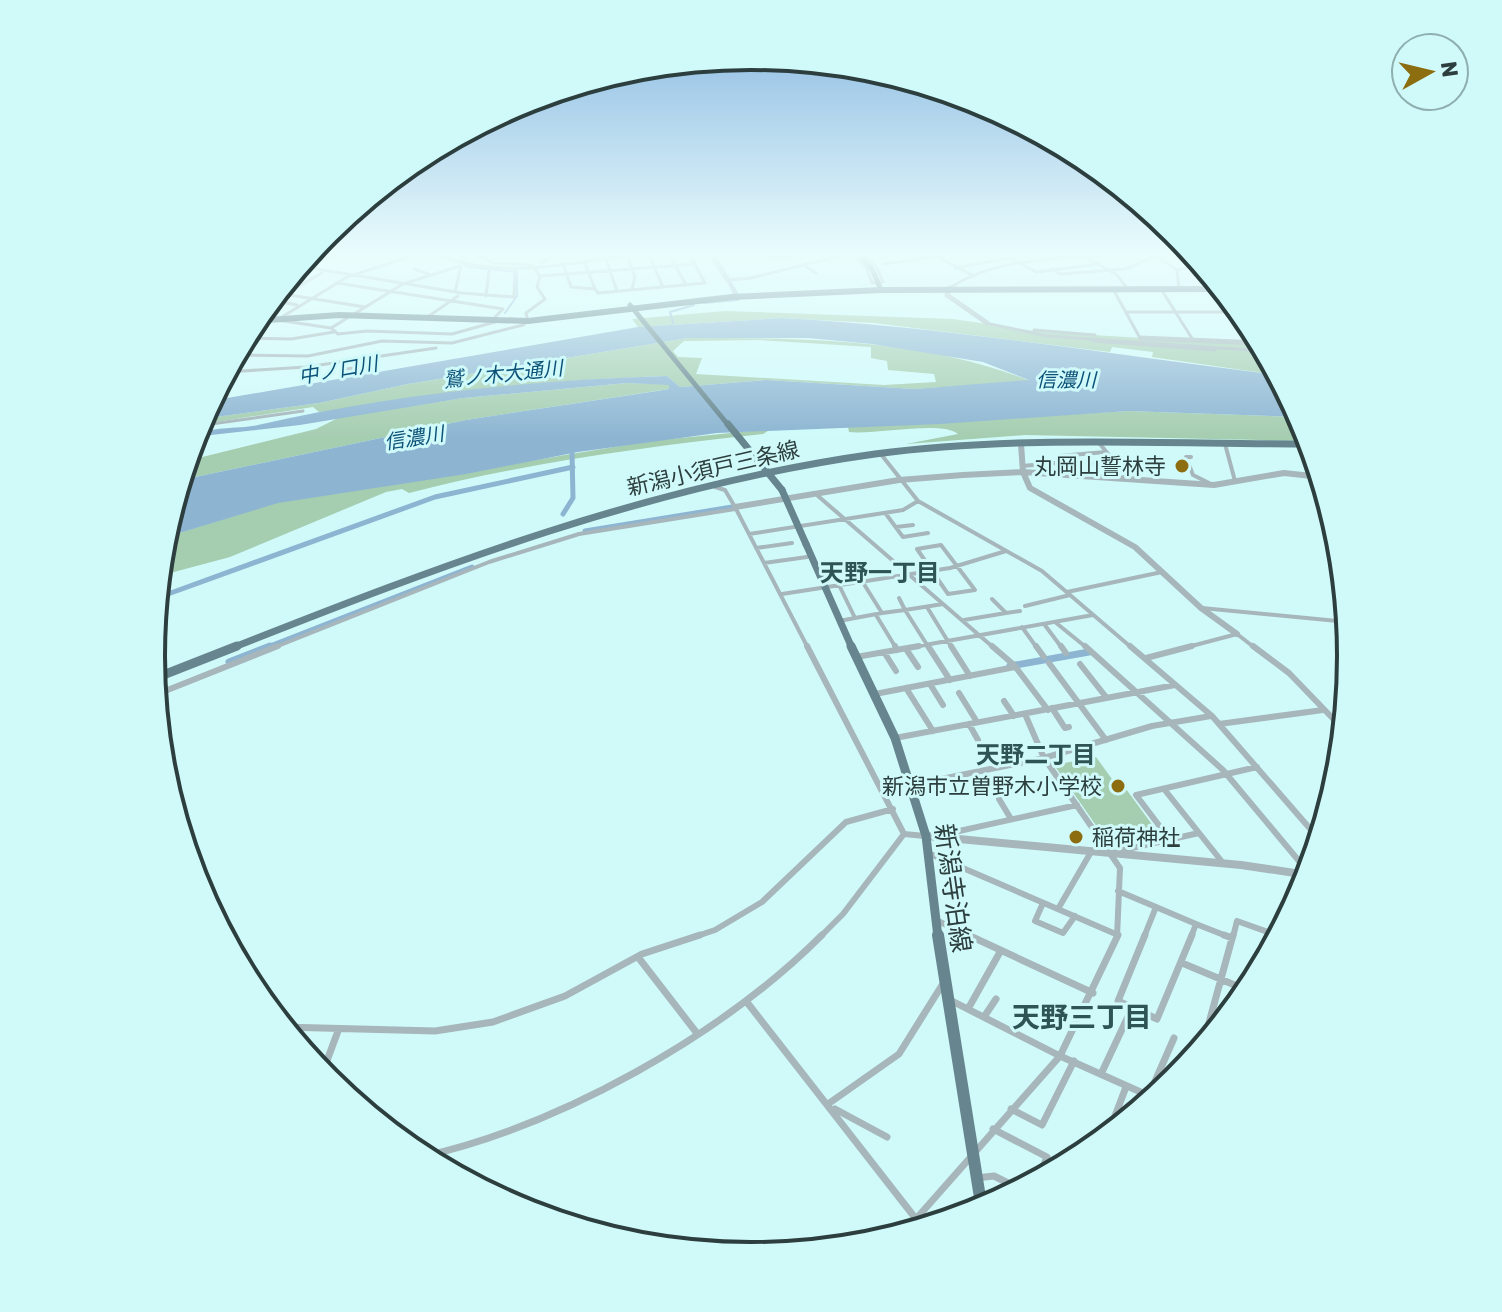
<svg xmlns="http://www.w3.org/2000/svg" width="1502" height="1312" font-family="Rubik,'Noto Sans JP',sans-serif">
<rect width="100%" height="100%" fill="#d0fafa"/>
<path fill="#a5cdb0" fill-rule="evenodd" d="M725,311L953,319L1042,332L1262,345L1278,375L1152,357L1153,352L1112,347L1110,352L874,323L782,318L638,327L632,319Z
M688,338C804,338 921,338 1031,381L915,389L766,380L680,387L667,376C550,380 446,391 331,411L319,412L313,407L197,425L201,419L319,403L408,384ZM759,340L871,347V358L887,361L888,370L934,374L936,382L884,385L696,374L702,358L678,357L673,351L684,341Z
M627,383L669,384V389L466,420L181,480L186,461L316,429L340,417L463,398Z
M1128,411L1300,417L1310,441L1025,435L906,444L958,434C943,420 874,435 849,432L848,427Z
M771,429L763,434C643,447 526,463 409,493L402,489L386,492L230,557L159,576L163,538L275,503L650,441Z
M1096,757L1120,790L1126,789L1159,834L1119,843L1102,834L1054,765Z"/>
<path fill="#8db5d2" d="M782,318C949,327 1112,355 1278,375L1300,417L1128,411L939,424L717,433L578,452L466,474L278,503L163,538L181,480L466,420L657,391L669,389V385L627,383L463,398L300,425L193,437C206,426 240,429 258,425C389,395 529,380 667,376L680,387L766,380L915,389L1029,380L983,362L872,344L808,338H688L408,384L319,403L201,419L210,401L638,327Z"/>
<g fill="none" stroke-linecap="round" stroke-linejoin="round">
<path stroke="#8db5d2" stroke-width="2" d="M464,255L463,264L469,267L517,272V296L505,313
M715,255L738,295
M704,303L738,300
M673,323L670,312L694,305"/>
<path stroke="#8db5d2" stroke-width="5" d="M563,514L573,498L572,453
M585,531L732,507
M157,598L435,497L573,467
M265,648L472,567"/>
<path stroke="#8db5d2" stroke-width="7" d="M229,662L270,646
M1010,666L1089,652"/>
<path stroke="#a6b6bb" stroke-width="3" d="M415,255L347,277L277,320L331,328L338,334L367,331L452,334L495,322
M436,255C505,280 561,264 631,255
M478,255L493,263L531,265
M649,255L663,287
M670,255L686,285
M854,255L867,269L872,283L883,282L877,268L864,255
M934,255L974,276
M1006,255L1036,272L1100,264
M1155,255L1177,270
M627,256L635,277L632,289
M765,258H792
M1088,258L1117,275L1126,287
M606,259L617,291
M584,261L595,289
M542,263L554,255
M563,263L571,287L595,289L598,293L705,283L690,255
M884,264L945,255
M299,266L462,293L514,297L515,271
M805,266L816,273
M299,267L340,255
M955,268L1009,258
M414,269L431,275
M1052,269L1060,274L1125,269L1156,256
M540,276L696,264
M290,280L306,271
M337,283L503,309L494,318
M950,288C991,260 1050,259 1098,255
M1113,289L1140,338
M1161,289L1193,340
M1179,289L1177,270L1202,264
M455,292L461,266
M277,293L365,307
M285,294L322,273
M486,296L489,270
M736,297L728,280L751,278L843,255
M271,300L297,305
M1126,312H1241
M429,316L458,296
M990,324L1047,336L1265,351
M331,328L403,284L460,266
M1034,330L1095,335
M247,332V338L291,339L334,332
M1093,341L1215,350
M235,355L308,356L382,341L452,343L523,325L528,321L526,313L545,299L537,287L540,276L534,267
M341,370L364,366L363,361
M226,372L306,367L436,348
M197,426L303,411"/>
<path stroke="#a6b6bb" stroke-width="4" d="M197,426L211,424
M1100,444L1128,479
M1225,444L1235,481
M880,453L918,501L1042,571L1132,648
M1059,456L1106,452
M1191,457H1186L1193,475L1209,483
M1022,466L1056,463
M1066,466L1114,462
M715,487L725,490L735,507L808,648
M818,496L994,648
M886,514L903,537L928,533
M896,527L913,525
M749,534L903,510L918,501
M941,545L975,590L948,594L917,549Z
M756,548L792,543
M764,563L807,557
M839,585L855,618
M1067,592L1162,572
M782,594L950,568L1006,551
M1025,606L1070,595
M927,607L952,648
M1202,608L1348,622
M882,613L905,610L899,598
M1006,613L1020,611
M876,615L896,648
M964,620L1006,613L992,599
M839,621L882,613L862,581
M1055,622L1087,648
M1044,624L1062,648
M1022,627L1037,648
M273,648L489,562L579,534L735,509
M908,648L1093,615
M929,648L905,610L943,604
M1184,648L1237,634L1255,648"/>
<path stroke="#a6b6bb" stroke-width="6" d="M807,646L904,834
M895,646L897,650
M928,646L950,680
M951,646L970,676
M992,646L1014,665L1048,710
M1036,646L1044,657
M1061,646L1066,653
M1085,646L1223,770L1309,873
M1130,646L1212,716L1319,839
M1253,646L1289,673L1344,730
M906,649L918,667
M884,652L896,671
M856,657L919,646
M1146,658L1192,646
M1049,663L1106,740
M1080,664L1106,697
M930,684L943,705
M906,688L933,731
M959,693L977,722
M875,694L1015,667
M155,695L278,646
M1004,701L1014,716
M1052,708L1065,728L1069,727
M1025,714L1044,758L1120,868L1117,937
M969,724L978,740
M1219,724L1323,710
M895,738L1175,685
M912,785L1044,758L1152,726L1211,716
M1164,789L1223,863
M999,799L1011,819
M1164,832L1136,795L1257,767
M904,834L925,836
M941,835L1077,805
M928,853L1118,935
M1122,855L1123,850L1199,833
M1118,891L1156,907
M1043,903L1035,921L1063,933L1075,916
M1156,907L1196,924L1191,937
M1058,909L1091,852
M938,921L972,937
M1196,924L1229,937
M694,937L715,930L762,902L846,822L893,809
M820,937L843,914L904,834
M1144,937L1156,907
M1233,937L1237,921L1279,936"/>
<path stroke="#a6b6bb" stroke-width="7" d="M968,935L1093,993
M1145,935L1118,1001L1157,1019L1192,935
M1224,935L1232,938
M1276,935L1279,936
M638,957L696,1032
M1182,963L1249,991
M950,1000L1060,1056L1154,1098
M746,1001L923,1228
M968,1009L1000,952
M984,1017L996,999
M283,1027L435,1031L493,1022L565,996L642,954L700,935
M1204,1041L1233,935
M1102,1072L1132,1008
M322,1074L338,1031
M1149,1095L1174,1038
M828,1104L899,1054L944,982
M835,1109L887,1137
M1011,1109L1042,1125L1074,1061
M993,1129L1047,1157L1038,1180
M1107,1137L1126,1087
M421,1157C560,1126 722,1035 822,935
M976,1178L994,1176L1020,1189
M916,1219L1060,1056L1118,935"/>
<path stroke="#a6b6bb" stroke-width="5" d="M711,255L728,280
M1198,265L1209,273
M950,288L947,295L987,323
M1140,338L1261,343"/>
<path stroke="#a6b6bb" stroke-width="6" d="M1021,444L1023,472L1030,488L1135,547L1201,608L1237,634
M735,507L899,480L963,475L1023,472L1214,485L1284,473L1321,477"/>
<path stroke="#a6b6bb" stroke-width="8" d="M926,836L1241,865L1308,875"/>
<path stroke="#67858e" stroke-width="5" d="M859,255L872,269L881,290
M630,305L729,426"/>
<path stroke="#67858e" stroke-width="7" d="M728,424L782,490
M806,544L852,648
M232,648C442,565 651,485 875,454C1019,435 1166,444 1311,444"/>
<path stroke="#67858e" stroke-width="9" d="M851,646L895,738L926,836L938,937
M153,679L237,646"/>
<path stroke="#67858e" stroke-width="12" d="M938,935L982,1210"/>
<path stroke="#5c7c86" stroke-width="6" d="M253,321L339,315L528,321L732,297L881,290L1222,289"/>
<path stroke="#67858e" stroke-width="7" d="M782,490L806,544"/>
</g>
<linearGradient id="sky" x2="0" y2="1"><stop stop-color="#83b4df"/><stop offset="0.58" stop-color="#eafdfd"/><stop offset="1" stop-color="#eafdfd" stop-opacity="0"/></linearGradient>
<rect width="1502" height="438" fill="url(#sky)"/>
<g fill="#8c6e11" stroke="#d0fafa" stroke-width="3">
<circle cx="1182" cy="466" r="8"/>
<circle cx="1118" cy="786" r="8"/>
<circle cx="1076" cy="837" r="8"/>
</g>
<g text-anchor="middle" stroke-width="6" stroke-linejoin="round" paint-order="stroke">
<g font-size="20" font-style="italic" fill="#0c5278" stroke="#d0fafa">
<text transform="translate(338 370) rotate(-10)" y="7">中ノ口川</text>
<text transform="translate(503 374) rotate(-6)" y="7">鷲ノ木大通川</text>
<text x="1066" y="387">信濃川</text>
<text transform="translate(414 438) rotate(-9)" y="7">信濃川</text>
</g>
<g font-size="22" fill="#2d3e3e" stroke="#d0fafa" text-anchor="end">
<text x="1166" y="474">丸岡山誓林寺</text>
<text x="1102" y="794">新潟市立曽野木小学校</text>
<text x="1092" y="845" text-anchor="start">稲荷神社</text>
</g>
<g font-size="22" fill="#2d3e3e" stroke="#d0fafa">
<text transform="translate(713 468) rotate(-13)" y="8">新潟小須戸三条線</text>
</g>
<g font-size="24" font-weight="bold" fill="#2e5455" stroke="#d0fafa">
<text x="880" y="581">天野一丁目</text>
<text x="1036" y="763">天野二丁目</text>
</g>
<g font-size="26" fill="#2d3e3e" stroke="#d0fafa">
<text transform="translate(953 888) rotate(82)" y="9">新潟寺泊線</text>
</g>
<g font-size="28" font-weight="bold" fill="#2e5455" stroke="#d0fafa">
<text x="1082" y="1027">天野三丁目</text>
</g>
</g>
<path d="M0 0H1502V1312H0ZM165 656a586 586 0 1 1 1172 0a586 586 0 1 1-1172 0Z" fill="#d0fafa" fill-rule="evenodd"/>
<path fill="none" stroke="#2d3e3e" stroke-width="4" d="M165 656a586 586 0 1 1 1172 0a586 586 0 1 1-1172 0Z"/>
<g transform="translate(1430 72) rotate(82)"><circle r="38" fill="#d0fafa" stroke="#8fafaf" stroke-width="2"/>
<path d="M0-6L14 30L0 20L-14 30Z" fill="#8c6e11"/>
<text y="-12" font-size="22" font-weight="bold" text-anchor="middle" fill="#2d3e3e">N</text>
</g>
</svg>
